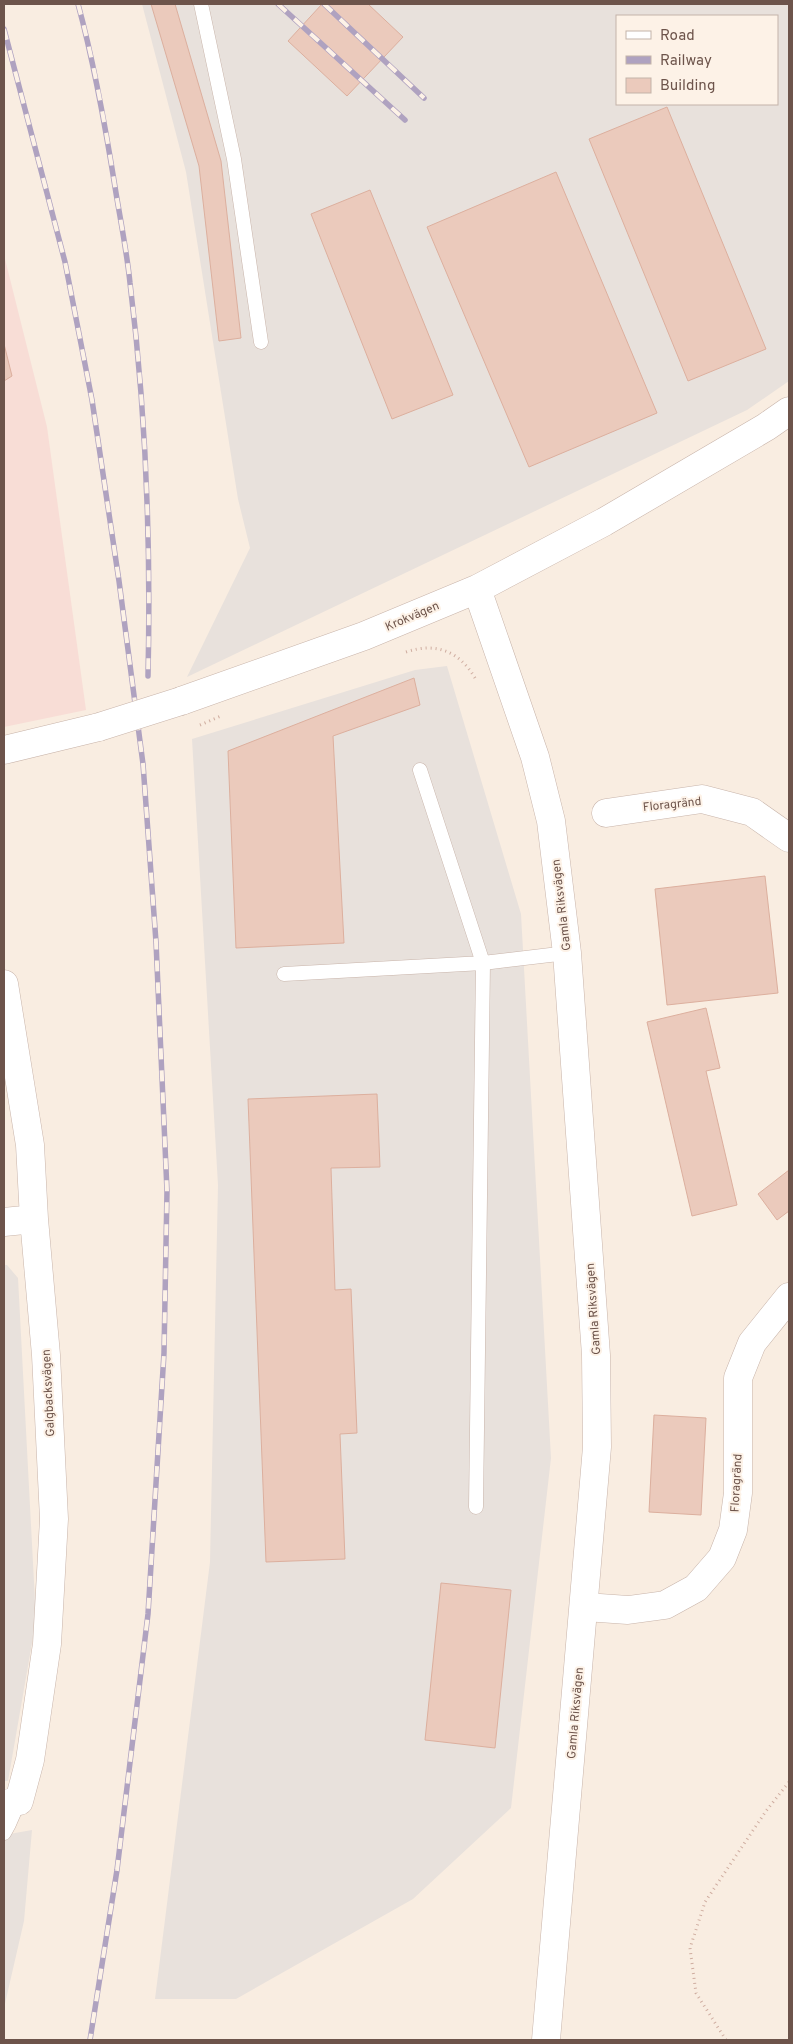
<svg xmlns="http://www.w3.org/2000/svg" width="793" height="2044" font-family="Overpass,sans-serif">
<rect width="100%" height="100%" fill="#f9ede1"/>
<path fill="#f8ddd6" d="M4,255L47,427L86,710L4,727Z"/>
<path fill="#e8e1dc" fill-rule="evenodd" d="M142,4H789V381L747,410L187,677L250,548L238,499L186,172ZM617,16H777V104H617Z
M447,666L521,914L551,1458L511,1808L413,1899L236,1999H155L210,1562L218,1185L192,739L415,670Z
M4,1265H7L18,1278L36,1620L8,1781H4Z
M32,1830L24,1921L4,2008V1835Z"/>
<path fill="#ebcabc" stroke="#dcaf9e" d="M151,4H175L221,161L241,338L219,341L199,166Z
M322,4H368L403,37L347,96L288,41Z
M667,107L766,349L688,381L589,139Z
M556,172L657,413L529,467L427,227Z
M370,190L453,395L392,419L311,214Z
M4,344L12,376L4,381Z
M414,678L420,705L333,736L344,943L236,948L228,751Z
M765,876L778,993L667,1005L655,889Z
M706,1008L720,1068L706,1071L737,1205L692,1216L647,1022Z
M377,1094L380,1167L331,1168L335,1290L351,1289L357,1433L340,1434L345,1559L266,1562L248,1099Z
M789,1170V1211L777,1220L758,1194Z
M654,1415L706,1418L701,1515L649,1512Z
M441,1583L511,1590L495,1748L425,1740Z"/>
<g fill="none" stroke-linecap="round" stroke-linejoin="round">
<g stroke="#c8b4aa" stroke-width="15">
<path id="service" d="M201,4L234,159L261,342
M420,770L483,963L476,1507
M284,974L483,963L567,953
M4,1833L9,1824L19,1801"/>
</g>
<g stroke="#c8b4aa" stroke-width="29">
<path id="minor" d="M606,813L702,799L752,812L789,838
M4,984L30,1145L34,1219L46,1355L54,1519L47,1644L30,1760L19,1801L4,1804
M4,1222L34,1219
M585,1607L628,1610L665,1605L696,1588L722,1558L733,1530L738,1493V1378L752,1343L789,1297"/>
</g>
<g stroke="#c8b4aa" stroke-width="29">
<path id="tertiary" d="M477,589L535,757L551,821L567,953L596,1355L597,1447L546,2040
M181,701L364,636L477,589L604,522L766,427L789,411
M4,750L99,727"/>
</g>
<path stroke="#cfada0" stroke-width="3" stroke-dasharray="1 4" stroke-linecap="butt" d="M406,652C436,642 459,651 475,678
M726,2040L696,1993L690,1948L705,1902L766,1811L789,1782"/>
<use href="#service" stroke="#fff" stroke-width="14"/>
<use href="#minor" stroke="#fff" stroke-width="28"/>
<use href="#tertiary" stroke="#fff" stroke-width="28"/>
<g stroke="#afa2c0" stroke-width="5.5">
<path id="rail" d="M78,4C95,66 106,130 116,193C121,223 127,253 130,283C146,412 151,545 148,676
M278,4L405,120
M324,4L424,98
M4,29L65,262L92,400L119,581L143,764L156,942L167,1191L164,1353L148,1614L117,1870L90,2040"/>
</g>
<use href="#rail" stroke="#fdf2e7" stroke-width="4" stroke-dasharray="11" stroke-linecap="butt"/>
<g stroke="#c8b4aa" stroke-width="29" stroke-linecap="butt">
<path id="tertiary-bridge" d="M99,727L181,701"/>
</g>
<path stroke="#cfada0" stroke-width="3" stroke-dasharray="1 4" stroke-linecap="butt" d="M200,725L221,716"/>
<use href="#tertiary-bridge" stroke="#fff" stroke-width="28"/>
</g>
<g text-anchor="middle" stroke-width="4" stroke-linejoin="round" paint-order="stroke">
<g font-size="12" fill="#6d544b" stroke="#fdf2e7">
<text transform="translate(412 616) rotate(-23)" y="4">Krokvägen</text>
<text transform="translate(672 804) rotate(-6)" y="4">Floragränd</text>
<text transform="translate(561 905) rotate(-97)" y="4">Gamla Riksvägen</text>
<text transform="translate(593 1309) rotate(-94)" y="4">Gamla Riksvägen</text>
<text transform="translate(48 1393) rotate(-93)" y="4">Galgbacksvägen</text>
<text transform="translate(736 1483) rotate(-87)" y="4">Floragränd</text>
<text transform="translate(575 1713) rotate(-85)" y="4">Gamla Riksvägen</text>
</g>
</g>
<rect width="793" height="2044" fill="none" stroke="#6d544b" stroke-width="10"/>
<rect x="616" y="15" width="162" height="90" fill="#fdf2e7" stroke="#c3b3a9"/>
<rect x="626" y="31" width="25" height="8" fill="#ffffff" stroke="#c3b3a9"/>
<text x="660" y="40" font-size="15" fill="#6d544b">Road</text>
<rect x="626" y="56" width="25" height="8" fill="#afa2c0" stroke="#c3b3a9"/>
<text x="660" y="65" font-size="15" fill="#6d544b">Railway</text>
<rect x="626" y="78" width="25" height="15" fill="#ebcabc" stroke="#c3b3a9"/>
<text x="660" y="90" font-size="15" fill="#6d544b">Building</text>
</svg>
